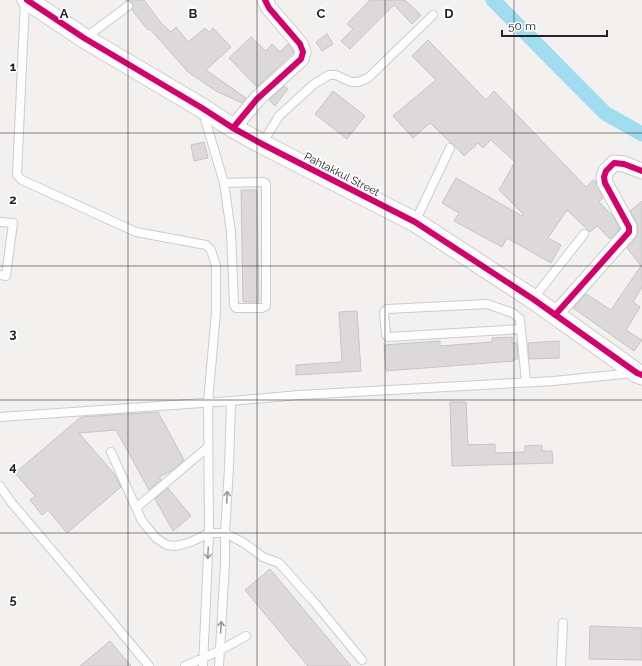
<svg xmlns="http://www.w3.org/2000/svg" width="642" height="666" font-family="Raleway,sans-serif">
<rect width="100%" height="100%" fill="#f3f1ef"/>
<g fill="none" stroke-linecap="round" stroke-linejoin="round">
<path stroke="#9fdced" stroke-width="15" d="M493,0L605,113L642,134"/>
</g>
<path fill="#dbd9d9" stroke="#c6c4c4" d="M125,0H144L161,23L171,32L176,27L188,42L205,28L209,32L213,28L231,47L206,70L246,98L242,103L216,91L188,72L150,29L148,30L132,10L133,6L132,2Z
M370,0H405L421,15L412,24L394,5L350,49L341,41L353,29L347,24Z
M327,34L333,44L322,51L316,42Z
M251,37L266,51L272,44L280,52L288,44L294,52L257,87L229,58Z
M428,40L486,100L494,91L586,187L593,180L596,182L603,198L599,202L613,216L620,229L610,239L597,226L590,232L567,210L548,238L561,245L551,263L507,238L502,247L454,221L459,213L442,203L456,178L522,216L523,214L499,190L515,162L491,140L483,148L478,143L464,156L454,145L451,143L430,123L413,138L393,116L436,80L412,56Z
M284,86L288,89L275,106L269,100Z
M333,91L365,116L347,139L315,114Z
M204,142L208,158L194,161L191,145Z
M241,190H257L259,302H243Z
M642,201V287L633,302L640,307L626,330L642,340L634,351L573,308L586,294L611,310L641,266L627,248L636,238L638,232L637,223L630,211Z
M357,311L361,371L296,375V365L342,362L339,312Z
M512,337V343H517L518,359H514V361L386,371L384,345L440,341V346L492,342V338Z
M559,341V358L529,359L528,343Z
M450,402H466L468,445L495,444V453L525,452V446L542,445V451H552L553,463L452,466Z
M158,412L184,460L173,470L159,477L161,480L149,490L116,430L79,433L115,475L121,487L67,533L48,510L42,515L30,500L35,496L15,473L81,417Z
M168,488L191,516L173,531L155,499Z
M270,569L351,666H308L245,590Z
M590,626L642,628V660L589,659Z
M110,641L131,666H80Z"/>
<g fill="none" stroke-linecap="round" stroke-linejoin="round">
<g stroke="#cecccb" stroke-width="10">
<path id="service" d="M25,0L17,175L22,180L136,232L206,245L211,250L216,266V312L208,402L209,533L203,666
M85,38L128,6
M203,112L224,183L231,232L234,305L236,308H262L266,306V184L264,182L224,183
M262,144L279,116L314,84L329,75H336L351,82H358L368,78L433,15
M0,222L13,223L6,276L0,275
M415,222L450,148
M533,299L584,234
M521,329L388,337L386,335L384,312L387,309L487,304L513,313L520,319L526,382
M0,417L231,401L299,395L553,381L633,373
M111,452L142,521L156,538L167,545L176,546L191,542L209,533H225L244,543L263,557L279,563L314,602L362,660
M0,486L11,502L107,615L149,666
M136,508L208,447
M185,666L219,651L246,636
M219,666L225,563V533L229,468L231,401
M561,666L563,623"/>
</g>
<g stroke="#cecccb" stroke-width="17">
<path id="minor" d="M233,128L257,99L301,59L303,52L300,44L269,8L265,0
M555,315L629,232V227L605,183L604,177L606,171L614,163L624,164L642,171"/>
</g>
<g stroke="#cecccb" stroke-width="21">
<path id="tertiary" d="M27,0L84,38L202,108L233,128L262,144L415,222L533,299L637,373L642,375"/>
</g>
<use href="#service" stroke="#fdfdfd" stroke-width="8"/>
<use href="#minor" stroke="#fdfdfd" stroke-width="15"/>
<use href="#tertiary" stroke="#fdfdfd" stroke-width="19"/>
<g stroke="#fff" stroke-width="8">
<path id="cycleway" d="M27,0L84,38L202,108L233,128L262,144L415,222L533,299L637,373L642,375
M233,128L257,99L301,59L303,52L300,44L269,8L265,0
M555,315L629,232V227L605,183L604,177L606,171L614,163L624,164L642,171"/>
</g>
<use href="#cycleway" stroke="#d6006c" stroke-width="6"/>
</g>
<defs><path id="oneway-shaft" d="M-6 0H5M1.5-3L5.5 0L1.5 3" fill="none" stroke-width="1.6" stroke-linecap="round" stroke-linejoin="round"/></defs>
<g stroke="#9b9a9a">
<use href="#oneway-shaft" transform="translate(227 497) rotate(-87)"/>
<use href="#oneway-shaft" transform="translate(208 553) rotate(93)"/>
<use href="#oneway-shaft" transform="translate(221 627) rotate(-86)"/>
</g>
<path fill="none" stroke="#242222" stroke-width="1" stroke-opacity="0.55" d="M128,0V666M257,0V666M385,0V666M514,0V666M0,133H642M0,266H642M0,400H642M0,533H642"/>
<g text-anchor="middle" stroke-width="3.5" stroke-linejoin="round" paint-order="stroke">
<g font-size="11" fill="#242222" stroke="#fff">
<text transform="translate(342 174) rotate(27)" y="4">Pahtakkul Street</text>
</g>
</g>
<g font-size="13" text-anchor="middle" font-weight="bold" fill="#242222" stroke="#fff" stroke-width="3.5" stroke-linejoin="round" paint-order="stroke">
<text x="64" y="18">A</text>
<text x="193" y="18">B</text>
<text x="321" y="18">C</text>
<text x="449" y="18">D</text>
<text x="13" y="71">1</text>
<text x="13" y="204">2</text>
<text x="13" y="338">3</text>
<text x="13" y="471">4</text>
<text x="13" y="604">5</text>
</g>
<path d="M502 30v6h105v-6" fill="none" stroke="#242222" stroke-width="2"/>
<text x="508" y="30" font-size="12" fill="#242222" stroke="#ffffff" stroke-width="3" paint-order="stroke">50 m</text>
</svg>
